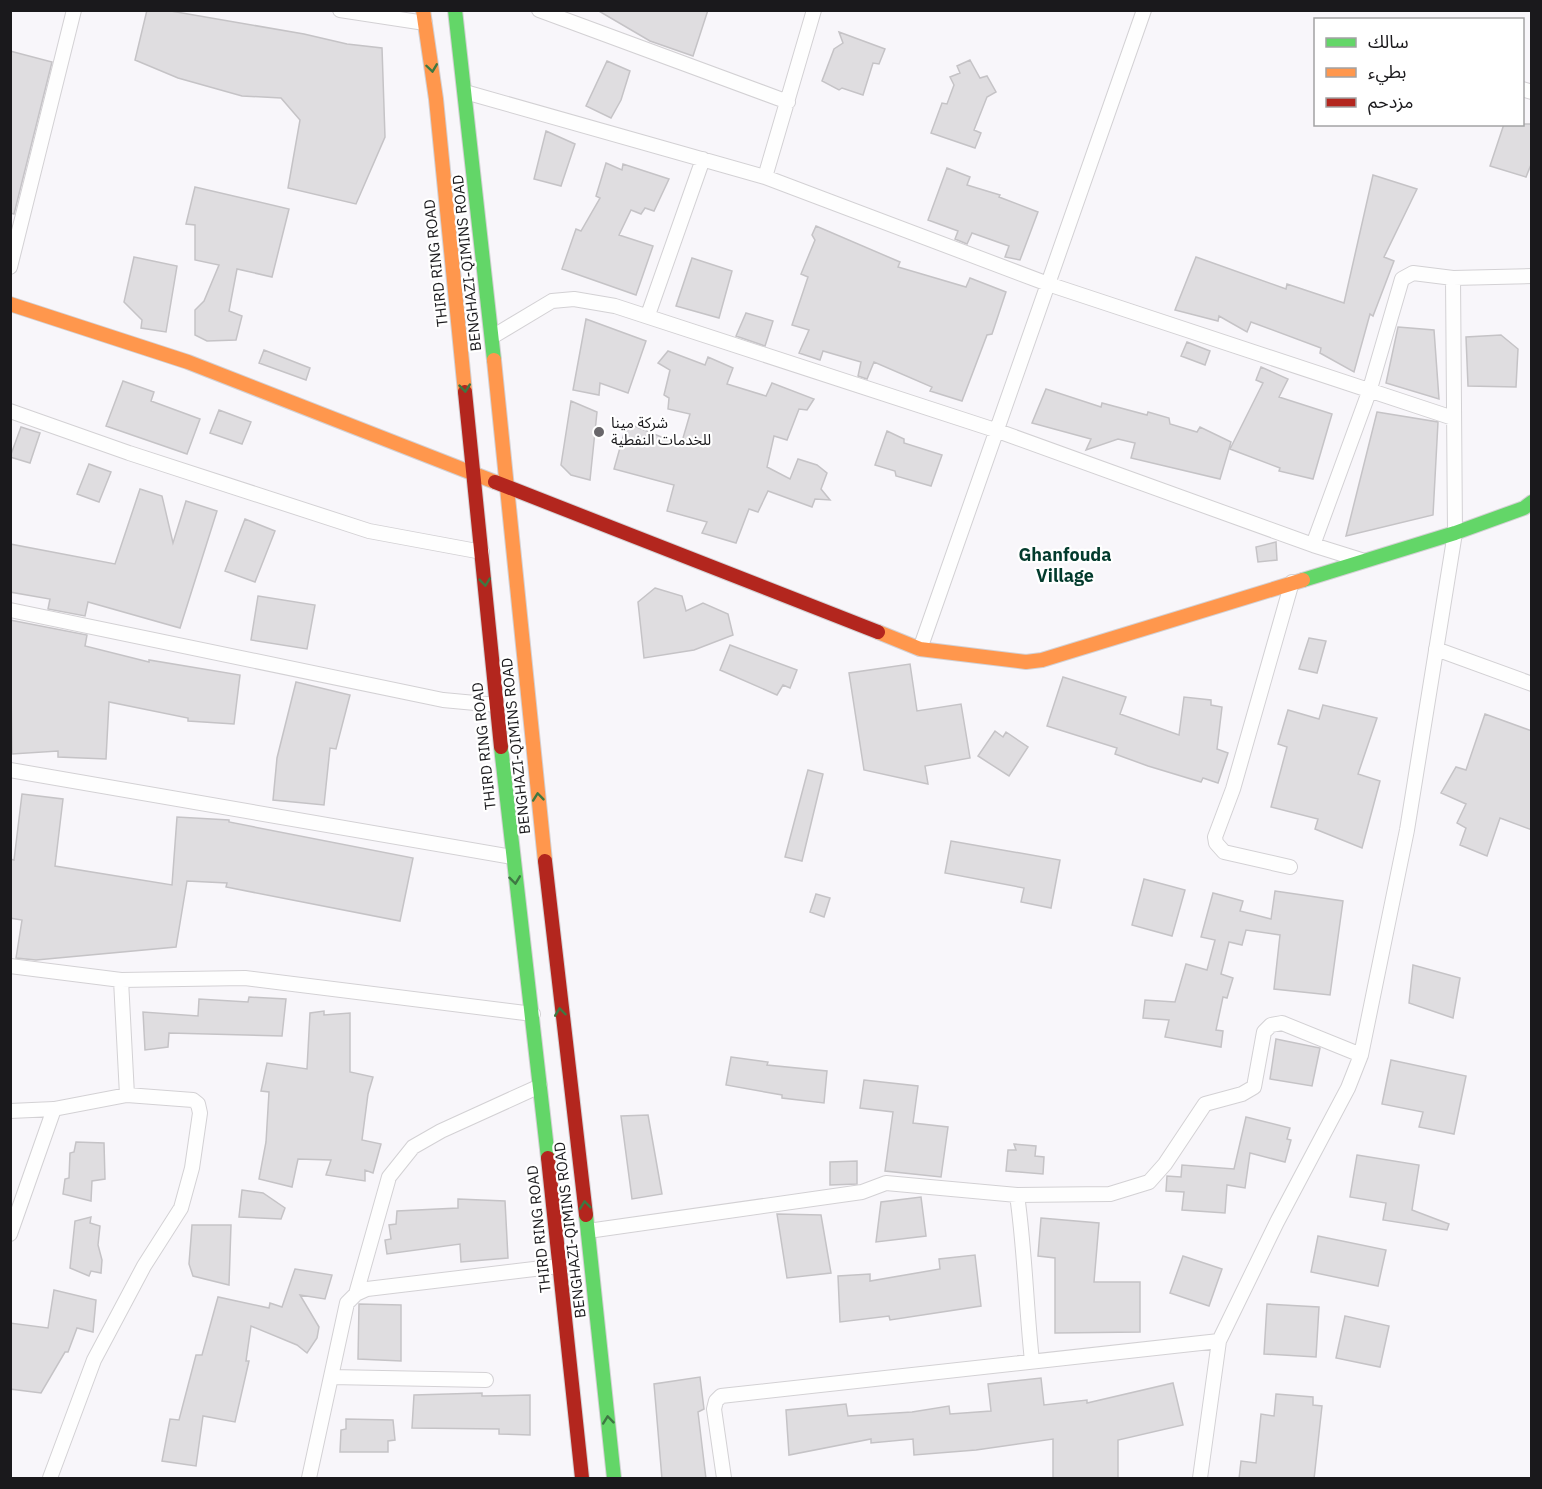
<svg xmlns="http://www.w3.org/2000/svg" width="1542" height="1489" font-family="'IBM Plex Sans','Noto Sans Arabic',sans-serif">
<rect width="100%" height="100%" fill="#f8f6fa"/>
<path fill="#dfdde0" stroke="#c5c3c6" stroke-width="1.5" d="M147,10H165L304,34L347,44L382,48L385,137L356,204L288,188L300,120L281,98L242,96L178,78L135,60Z
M597,10H708L693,56L650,41Z
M839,32L885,49L879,64L873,63L863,95L842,88L839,90L822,81L834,49L843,43Z
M10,51L52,62L14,214L10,213Z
M970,60L980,78L987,76L996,92L987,97L974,130L981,133L975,148L931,133L942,103L947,104L954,85L950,77L960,73L957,66Z
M607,61L630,71L621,100L611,118L586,106Z
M1504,124H1532V162L1526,177L1490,166Z
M546,131L575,144L561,186L534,179Z
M606,163L622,170L623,164L669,179L654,211L645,208L641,214L631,210L619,235L653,246L636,295L562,269L576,229L581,231L600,198L596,196Z
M947,168L970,177L967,185L1000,195L999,197L1038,212L1020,260L1005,257L1009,246L972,233L967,244L955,239L958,231L928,220Z
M1373,175L1417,189L1384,257L1394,261L1373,316L1370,314L1354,372L1320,353L1321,348L1251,322L1247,332L1219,316L1218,321L1175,310L1196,257L1286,289L1287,284L1344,303Z
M195,187L289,209L272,277L237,269L229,311L242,316L236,340L207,341L195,335V310L204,301L219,265L195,260V225L186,224Z
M816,226L900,262L898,267L966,287L970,278L1006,292L992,334L987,335L962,401L930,391L932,387L874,362L867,379L858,376L861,362L823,351L820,360L799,353L809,330L792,325L808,277L801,274L815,240L812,235Z
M134,257L177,266L166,332L141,328L142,320L124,302Z
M692,258L732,271L719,318L676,306Z
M746,313L773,321L765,346L736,336Z
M586,319L646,341L628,393L600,383L599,395L573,390Z
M1398,327L1434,330L1439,399L1386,383Z
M1501,335L1518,349L1516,387L1468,386L1466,337Z
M1187,342L1210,351L1205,365L1181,356Z
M264,350L310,368L306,380L259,363Z
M668,351L705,365L708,357L733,368L727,384L766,396L772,383L814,399L807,410L799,409L787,440L774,436L767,467L790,479L798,459L817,465L827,473L821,489L830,500L815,499L812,507L768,491L758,512L749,509L736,543L702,533L707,522L667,511L674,485L614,469L627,423L681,445L690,414L668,409L669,398L664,395L670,370L658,363Z
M1261,367L1288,379L1279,397L1332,414L1313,479L1279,471L1280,468L1230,449L1263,383L1256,380Z
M123,381L154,392L151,401L200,419L187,454L106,426Z
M1046,389L1101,407L1102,403L1147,415L1148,412L1169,418L1170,424L1197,432L1200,427L1231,442L1220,479L1131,458L1135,443L1118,439L1086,450L1091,439L1032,423Z
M571,401L597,412L590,480L571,475L561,465Z
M219,410L251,422L242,444L210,433Z
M1377,412L1438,422L1433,515L1346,536Z
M21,427L40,433L30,463L10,457Z
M887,431L904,439V443L942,455L931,486L896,476L895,471L875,465Z
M89,464L111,472L99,502L77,494Z
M140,489L162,496L173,543L186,501L217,511L180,628L88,602L85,616L48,609L50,599L10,592V544L115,564Z
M245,519L275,531L255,582L225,571Z
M1276,542L1277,560L1258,562L1256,547Z
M655,588L682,596L686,611L703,603L728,614L733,635L694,650L644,658L638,602Z
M258,596L315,605L307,649L251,640Z
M10,620L87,635L85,646L149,662V660L240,675L234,724L188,721V718L109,702L106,759L58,757V751L12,754Z
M1309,638L1326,641L1317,673L1299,669Z
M730,645L797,670L790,688L783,685L777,695L720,670Z
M910,664L917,711L961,704L970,758L925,766L928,784L864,770L849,673Z
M1063,677L1126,697L1120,714L1179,735L1184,697L1211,700V705L1222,707L1217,749L1228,753L1218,783L1203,778L1201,782L1148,766L1115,754L1117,748L1047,726Z
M296,682L350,695L336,749L330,748L324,805L273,800L277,758Z
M1323,705L1377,718L1358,774L1380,781L1362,848L1315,829L1318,819L1271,807L1287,747L1278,744L1288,710L1319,719Z
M1485,714L1532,731V830L1500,818L1487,856L1460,845L1466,828L1457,823L1466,804L1441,793L1456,767L1466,770Z
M995,731L1003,737L1006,732L1028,747L1009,776L978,756Z
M808,770L823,774L802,861L785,857Z
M22,794L63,799L55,866L172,885L177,817L229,820V822L413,858L400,921L226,887L227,883L187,881L176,947L36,960L16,958L22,920L10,918V859L14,860Z
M951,841L1060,860L1051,908L1021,902L1024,888L945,873Z
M1144,879L1185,890L1172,936L1132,925Z
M1275,891L1343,901L1330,995L1274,989L1280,935L1246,930L1242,945L1229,942L1221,974L1233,978L1227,998L1223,997L1216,1030L1223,1031L1221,1047L1165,1037L1169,1020L1143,1018L1145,1000L1175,1002L1186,964L1207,970L1215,940L1201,937L1213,893L1243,901L1240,911L1271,919Z
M816,894L830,898L824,917L810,912Z
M1413,965L1460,978L1453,1018L1409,1003Z
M249,997L286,999L282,1036L169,1033L168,1047L145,1050L143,1012L198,1016L199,999L248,1002Z
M324,1011V1015L350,1013V1072L373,1077L368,1094L362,1140L381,1144L373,1173L365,1170V1181L326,1175L331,1160L298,1159L292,1187L259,1179L266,1142L269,1092L261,1091L267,1063L307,1069L310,1013Z
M1276,1039L1320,1048L1312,1086L1270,1079Z
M731,1057L768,1062L767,1065L827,1071L824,1103L782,1098V1095L726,1085Z
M1391,1060L1466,1076L1454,1134L1419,1127L1423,1112L1382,1104Z
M864,1080L918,1086L913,1123L948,1127L941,1177L885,1171L893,1112L860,1108Z
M648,1115L662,1194L632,1199L621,1116Z
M1246,1117L1290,1128L1287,1139L1291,1140L1285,1162L1250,1153L1245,1188L1227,1185L1225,1213L1182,1210L1184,1192L1166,1191L1167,1176L1181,1177L1182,1165L1234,1169Z
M76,1142L104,1143L105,1179L92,1181L91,1201L63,1194L65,1179L69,1178L70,1153L74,1152Z
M1014,1144L1036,1146L1035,1156L1044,1157L1043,1174L1006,1171L1008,1150H1016Z
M1357,1155L1419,1165L1412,1210L1449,1224L1447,1230L1383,1220L1386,1203L1350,1197Z
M857,1161V1184L830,1185V1162Z
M242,1190L263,1193L285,1208L281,1219L239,1217Z
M921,1197L926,1236L876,1242L881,1202Z
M458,1199L505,1201L508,1258L461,1262L460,1244L387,1254L385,1240L391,1239L389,1225L396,1224L397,1211L458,1208Z
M777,1214L821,1215L831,1273L787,1278Z
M91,1217L90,1223L100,1226L98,1245L102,1260L101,1273L91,1271L89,1276L70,1268L75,1221Z
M1041,1218L1099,1223L1094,1282H1140V1332L1055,1333V1258L1038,1256Z
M192,1225H231L229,1285L193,1276L189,1264Z
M1318,1236L1386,1250L1378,1286L1311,1272Z
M975,1255L981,1306L890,1320L889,1316L840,1322L838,1276L870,1274V1281L940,1269L939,1259Z
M1183,1256L1222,1269L1209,1306L1170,1293Z
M295,1269L332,1275L325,1299L300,1295L319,1327L317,1338L307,1353L297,1345L251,1326L246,1361H249L235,1422L203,1416L196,1466L162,1461L170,1419L179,1420L196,1355H202L218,1297L269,1308L270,1303L282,1307Z
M54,1290L96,1300L93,1332L77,1328L68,1352H65L41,1393L10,1389V1323L48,1328Z
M359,1304L401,1305V1361L358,1359Z
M1267,1304L1319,1307L1316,1357L1264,1354Z
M1345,1316L1389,1326L1380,1367L1336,1358Z
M700,1377L704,1409L698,1412L706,1479H662L654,1384Z
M1041,1378L1044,1405L1087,1400V1403L1173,1383L1183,1425L1118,1440V1479H1053V1439L976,1450L914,1455L913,1439L871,1443V1439L789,1455L786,1410L846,1404L848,1416L912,1412L949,1406L950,1414L991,1411L988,1384Z
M482,1393V1396L530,1395V1435L499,1434V1429L412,1428L414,1395Z
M1276,1394L1313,1397V1405L1322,1406L1314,1479H1239L1241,1461L1256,1463L1261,1414L1274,1416Z
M346,1419L393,1420L395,1440L388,1441V1452H340L341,1430L346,1429Z"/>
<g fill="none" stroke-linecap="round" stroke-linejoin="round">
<g stroke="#d3d1d4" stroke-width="16">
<path id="street" d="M340,10L425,23
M539,10L788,102
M1522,89L1532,92
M465,92L765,177L1048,284L1453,418
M765,177L814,10
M10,267L74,10
M648,315L703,159
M492,337L552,301L574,299L615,306L995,430L1313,545L1361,560
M10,411L129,453L369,531L482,552
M1313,545L1369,392L1402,279L1413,273L1453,278
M10,610L443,700L497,705
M920,649L1144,10
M1436,649L1532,684
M10,770L512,857
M1290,867L1224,852L1216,843L1215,837L1233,789L1292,582
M10,966L121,980L245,978L533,1014
M121,980L127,1095
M10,1111L54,1109L127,1095L193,1100L198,1104L200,1113L192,1168L181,1208L144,1266L94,1360L50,1478
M1017,1195C1025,1251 1026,1306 1032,1361
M588,1231L862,1192L886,1183L1017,1195L1110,1194L1149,1182L1165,1164L1205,1104L1242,1094L1254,1087L1264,1032L1271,1025L1282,1023L1361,1055
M10,1234L54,1109
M356,1294L389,1177L413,1147L441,1131L540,1086
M331,1377L486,1380
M309,1478L347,1303L356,1294L367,1289L559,1266
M724,1478L714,1409L716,1401L721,1396L1219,1341
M1200,1478L1219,1341L1277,1222L1348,1088L1361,1055L1407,830L1455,533L1453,278L1532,276"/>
</g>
<g stroke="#d3d1d4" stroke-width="16">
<path id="fast" d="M455,10L494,360
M1303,580L1455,533L1524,508L1532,502
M501,747L548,1158
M586,1215L614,1478"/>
</g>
<g stroke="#d3d1d4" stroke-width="16">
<path id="slow" d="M423,10L436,99L465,392
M10,304L188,362L495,482
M494,360L545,861
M878,632L920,649L1026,662L1042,660L1303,580"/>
</g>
<g stroke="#d3d1d4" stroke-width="16">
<path id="jam" d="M465,392L501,747
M495,482L878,632
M545,861L586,1215
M548,1158L582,1478"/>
</g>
<use href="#street" stroke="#fefefe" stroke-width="14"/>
<use href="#fast" stroke="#63d668" stroke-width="14"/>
<use href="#slow" stroke="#ff974d" stroke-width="14"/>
<use href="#jam" stroke="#b3261e" stroke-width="14"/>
</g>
<defs><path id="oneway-chevron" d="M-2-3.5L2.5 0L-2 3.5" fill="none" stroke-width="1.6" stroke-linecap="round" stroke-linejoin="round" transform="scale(1.5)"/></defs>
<g stroke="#3e7842">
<use href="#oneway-chevron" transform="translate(432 68) rotate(82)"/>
<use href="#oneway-chevron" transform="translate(465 388) rotate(84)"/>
<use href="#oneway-chevron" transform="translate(485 582) rotate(84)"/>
<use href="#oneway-chevron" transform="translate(538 797) rotate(-96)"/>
<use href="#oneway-chevron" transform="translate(515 880) rotate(83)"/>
<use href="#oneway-chevron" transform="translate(560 1012) rotate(-97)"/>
<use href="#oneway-chevron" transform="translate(585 1205) rotate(-97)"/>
<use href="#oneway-chevron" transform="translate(608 1420) rotate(-96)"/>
</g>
<circle fill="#68666a" stroke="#fff" stroke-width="2" cx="599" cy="432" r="6"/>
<g text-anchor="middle" stroke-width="4.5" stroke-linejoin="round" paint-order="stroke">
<g font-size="15" fill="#1a191c" stroke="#fff">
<text transform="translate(436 263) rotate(-96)" y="5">THIRD RING ROAD</text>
<text transform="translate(467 263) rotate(-96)" y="5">BENGHAZI-QIMINS ROAD</text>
<text transform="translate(484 746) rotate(-96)" y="5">THIRD RING ROAD</text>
<text transform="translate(516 746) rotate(-96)" y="5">BENGHAZI-QIMINS ROAD</text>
<text transform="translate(539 1229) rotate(-96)" y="5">THIRD RING ROAD</text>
<text transform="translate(570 1230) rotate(-97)" y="5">BENGHAZI-QIMINS ROAD</text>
</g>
<g font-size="15" fill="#1a191c" stroke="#fff" text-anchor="start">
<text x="611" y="428">شركة مينا<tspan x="611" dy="17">للخدمات النفطية</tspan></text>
</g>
<g font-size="18" font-weight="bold" fill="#033b2d" stroke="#fff">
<text x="1065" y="561">Ghanfouda<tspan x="1065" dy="21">Village</tspan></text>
</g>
</g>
<rect width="1542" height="1489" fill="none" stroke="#1a191c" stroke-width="24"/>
<rect x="1314" y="18" width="210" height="108" fill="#ffffff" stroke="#a3a3a4" stroke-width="1.5"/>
<rect x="1326" y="38" width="30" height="9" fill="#63d668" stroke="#a3a3a4" stroke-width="1.5"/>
<text x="1368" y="48" font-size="18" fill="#1a191c">سالك</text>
<rect x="1326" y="68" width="30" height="9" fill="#ff974d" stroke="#a3a3a4" stroke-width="1.5"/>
<text x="1368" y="78" font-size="18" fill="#1a191c">بطيء</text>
<rect x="1326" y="98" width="30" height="9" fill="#b3261e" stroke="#a3a3a4" stroke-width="1.5"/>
<text x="1368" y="108" font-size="18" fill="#1a191c">مزدحم</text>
</svg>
